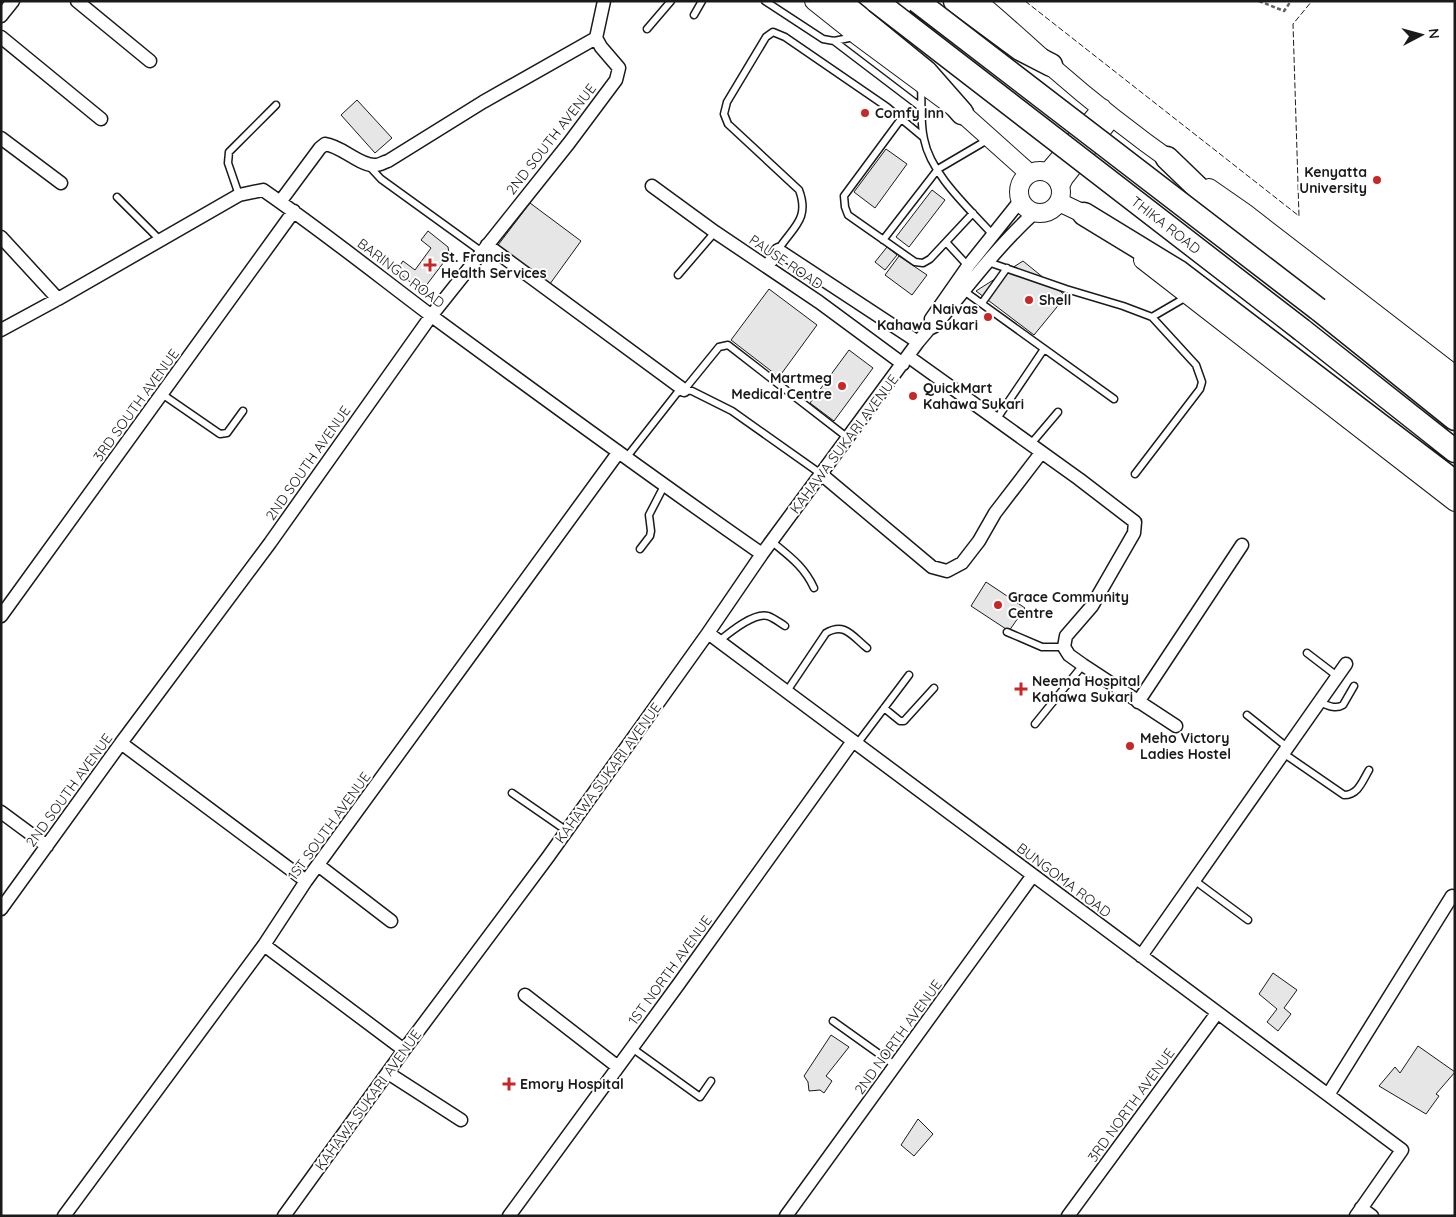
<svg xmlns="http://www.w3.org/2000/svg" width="1456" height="1217" font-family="Quicksand,sans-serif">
<rect width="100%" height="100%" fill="#fff"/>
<path fill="#e6e6e6" stroke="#1a1a1a" d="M357,100L392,138L375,153L341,115Z
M886,149L907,164L875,208L854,192Z
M932,190L945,200L909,247L896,237Z
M530,203L581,241L547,288L495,249Z
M428,231L448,247L449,253L447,258L422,291L396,271L403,261L415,270L431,248L421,240Z
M887,247L897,255L885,270L875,262Z
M899,256L927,275L912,295L885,275Z
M1023,261L1066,296L1034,335L976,291Z
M769,289L817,325L779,377L731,340Z
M849,350L873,368L834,421L810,403Z
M986,582L1025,608L1009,631L971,606Z
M1273,973L1297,990L1284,1008L1291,1014L1278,1031L1267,1022L1277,1009L1259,994Z
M831,1035L849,1047L826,1076L832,1081L824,1093L820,1090L809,1091L808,1082L804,1076Z
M1418,1046L1455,1072L1436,1094L1439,1096L1426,1114L1379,1086L1395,1067L1400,1073Z
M918,1119L933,1134L914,1156L901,1145Z"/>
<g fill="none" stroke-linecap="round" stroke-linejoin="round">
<g stroke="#1a1a1a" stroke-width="9">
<path id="lane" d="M765,1L823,39L834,41L854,37
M694,15L702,1
M647,29L671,1
M834,41L922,108
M921,85C922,102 920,122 924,139C931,175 969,208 993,235
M901,119L844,196L845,207L848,215L915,262L923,263L930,259L973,213
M368,165L381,179L482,252
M239,195L228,163L229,152L276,105
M117,197L160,240
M883,240L938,169L989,139
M946,242L968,266
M778,250C793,227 810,219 799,190L728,124L724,114L727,102L766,37L773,32L785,37L887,107L923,137
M988,262L1066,289L1123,306L1152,317L1188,296
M678,275L715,232
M964,291L1114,399
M982,303L1007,268
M684,390L719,347L728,345L848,438
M162,394L220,434L227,433L243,411
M996,420L1044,349
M1030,445L1058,412
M626,458L677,393L684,390L692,391L732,411L821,474
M1135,474L1200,389L1202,382L1196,365L1152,317
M771,541C789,556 804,566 814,588
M640,549L650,536L651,531L649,515L664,486
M1007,632L1042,647H1064
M719,641C730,632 754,612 768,616C774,618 780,623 785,626
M1307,653L1337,676
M787,691L826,633C845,622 852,636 867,648
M1319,702C1327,705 1335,710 1343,705L1354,686
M884,708L900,721H904L934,688
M1247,715L1287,747
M1035,724L1083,665
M857,744L909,675
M1283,753L1344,795C1358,795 1362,782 1369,770
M512,793L567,831
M1194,880L1248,920
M833,1021L896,1066
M632,1048L700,1097L711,1081"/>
</g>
<g stroke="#1a1a1a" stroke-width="15">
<path id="street" d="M77,1L150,61
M1,16L13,1
M1,37L101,119
M1,138L61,183
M652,186L715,232L819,302L903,364
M280,202L320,148L325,144C342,146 361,167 376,165C380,165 384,162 388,161L483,102L596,38L604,1
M1,237L58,299
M487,245L684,390
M767,267L778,250L918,342
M931,319L968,266L1020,201
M1,330L58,299L239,195L263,190C321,230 376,274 433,317C542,397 651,477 762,554
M909,357L1079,479L1135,522L1134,533L1092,606L1066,636L1064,647L1069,655L1083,665L1176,726
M821,474L932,567L947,571L962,563L979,541L995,513L1041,453
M1,616L294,211
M708,633L1402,1150L1356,1216
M1138,702L1242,545
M121,743L306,881
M1,812L47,846
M318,865L391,921
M1,909L121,743L270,543L431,316L569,143L616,80L619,68L601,47L596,38
M264,945L404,1050
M1141,956L1346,664
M525,995L618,1067
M388,1073L461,1120
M1328,1095L1452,896
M1361,1208L1372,1216
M64,1216L264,945L306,881L618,453
M284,1216L404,1050L548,857L708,633L762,554L918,342L929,329L935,326C967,287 997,247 1034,213
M509,1216L678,985L853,741
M786,1216L1033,875
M1068,1216L1217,1013"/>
</g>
<g stroke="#1a1a1a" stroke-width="20">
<path id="secondary" d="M814,1L858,36L962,113L1029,173
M977,1C1003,22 1027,45 1052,67C1092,102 1134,135 1178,166
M1019 192a21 21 0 1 1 42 0a21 21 0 1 1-42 0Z
M1048,172L1102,108
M1060,186L1064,178L1112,117
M1209,188L1245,213L1455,375
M1059,202L1084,214L1093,221
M1143,260L1455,502"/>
</g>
<g stroke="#1a1a1a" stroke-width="25">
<path id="highway" d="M839,1L926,72L962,113
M955,1L1020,49L1051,65
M1167,158L1224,213L1455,396
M1084,214L1179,272L1455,482
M1318,309L1455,419
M1302,330L1455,451"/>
</g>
<path stroke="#5f5f5f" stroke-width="2.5" stroke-dasharray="4 2.5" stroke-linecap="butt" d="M1259,1L1284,11L1291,1"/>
<use href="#lane" stroke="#fff" stroke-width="6"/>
<use href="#street" stroke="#fff" stroke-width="12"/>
<use href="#secondary" stroke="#fff" stroke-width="18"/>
<use href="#highway" stroke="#fff" stroke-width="22"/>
<g stroke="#1a1a1a" stroke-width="25" stroke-linecap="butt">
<path id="highway-bridge" d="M876,1L1302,330
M917,1L1318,309"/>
</g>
<use href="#highway-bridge" stroke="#fff" stroke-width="22"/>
<path stroke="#1a1a1a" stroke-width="1" stroke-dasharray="6 2.5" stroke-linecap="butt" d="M1025,1L1299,216L1293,24L1312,1"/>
</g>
<g fill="#c62828" stroke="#fff" stroke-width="2">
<circle cx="865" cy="113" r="5"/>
<circle cx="1377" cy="180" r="5"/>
<path d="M427.5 257.5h5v5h5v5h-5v5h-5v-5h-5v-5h5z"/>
<circle cx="1029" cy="300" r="5"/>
<circle cx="988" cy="317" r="5"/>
<circle cx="842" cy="386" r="5"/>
<circle cx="913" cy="396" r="5"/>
<circle cx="998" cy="605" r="5"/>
<path d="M1018.5 681.5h5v5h5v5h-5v5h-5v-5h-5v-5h5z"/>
<circle cx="1130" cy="746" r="5"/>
<path d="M506.5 1076.5h5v5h5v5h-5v5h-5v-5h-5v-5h5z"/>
</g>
<g text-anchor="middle" stroke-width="4" stroke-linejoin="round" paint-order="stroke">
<g font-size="14" font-weight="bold" fill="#1a1a1a" stroke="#fff" text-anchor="start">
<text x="875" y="118">Comfy Inn</text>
<text x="1367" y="177" text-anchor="end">Kenyatta<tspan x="1367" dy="16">University</tspan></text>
<text x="441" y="262">St. Francis<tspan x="441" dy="16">Health Services</tspan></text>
<text x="1039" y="305">Shell</text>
<text x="978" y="314" text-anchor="end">Naivas<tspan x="978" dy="16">Kahawa Sukari</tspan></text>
<text x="832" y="383" text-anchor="end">Martmeg<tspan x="832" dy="16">Medical Centre</tspan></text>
<text x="923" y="393">QuickMart<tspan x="923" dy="16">Kahawa Sukari</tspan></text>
<text x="1008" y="602">Grace Community<tspan x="1008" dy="16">Centre</tspan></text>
<text x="1032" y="686">Neema Hospital<tspan x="1032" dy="16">Kahawa Sukari</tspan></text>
<text x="1140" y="743">Meho Victory<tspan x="1140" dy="16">Ladies Hostel</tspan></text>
<text x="520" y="1089">Emory Hospital</text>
</g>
<g font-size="14" fill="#1a1a1a" stroke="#fff">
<text transform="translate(551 139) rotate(-52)" y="5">2ND SOUTH AVENUE</text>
<text transform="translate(1166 225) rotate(38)" y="5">THIKA ROAD</text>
<text transform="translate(786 262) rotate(34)" y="5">PAUSE ROAD</text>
<text transform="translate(401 273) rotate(37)" y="5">BARINGO ROAD</text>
<text transform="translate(136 405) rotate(-54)" y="5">3RD SOUTH AVENUE</text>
<text transform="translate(844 444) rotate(-53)" y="5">KAHAWA SUKARI AVENUE</text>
<text transform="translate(308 463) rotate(-55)" y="5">2ND SOUTH AVENUE</text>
<text transform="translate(608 773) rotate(-54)" y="5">KAHAWA SUKARI AVENUE</text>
<text transform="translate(69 790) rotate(-54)" y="5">2ND SOUTH AVENUE</text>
<text transform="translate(329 826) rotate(-54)" y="5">1ST SOUTH AVENUE</text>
<text transform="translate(1064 880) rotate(37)" y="5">BUNGOMA ROAD</text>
<text transform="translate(670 970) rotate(-54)" y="5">1ST NORTH AVENUE</text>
<text transform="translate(898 1037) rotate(-54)" y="5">2ND NORTH AVENUE</text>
<text transform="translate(368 1100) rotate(-54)" y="5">KAHAWA SUKARI AVENUE</text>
<text transform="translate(1131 1105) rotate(-54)" y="5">3RD NORTH AVENUE</text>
</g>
</g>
<rect width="1456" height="1217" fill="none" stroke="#1a1a1a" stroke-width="5"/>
<g transform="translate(1421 35) rotate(84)" stroke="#ffffff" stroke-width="4" paint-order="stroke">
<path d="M0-4L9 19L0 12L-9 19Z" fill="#1a1a1a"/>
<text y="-8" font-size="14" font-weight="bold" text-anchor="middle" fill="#1a1a1a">N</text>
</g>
</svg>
